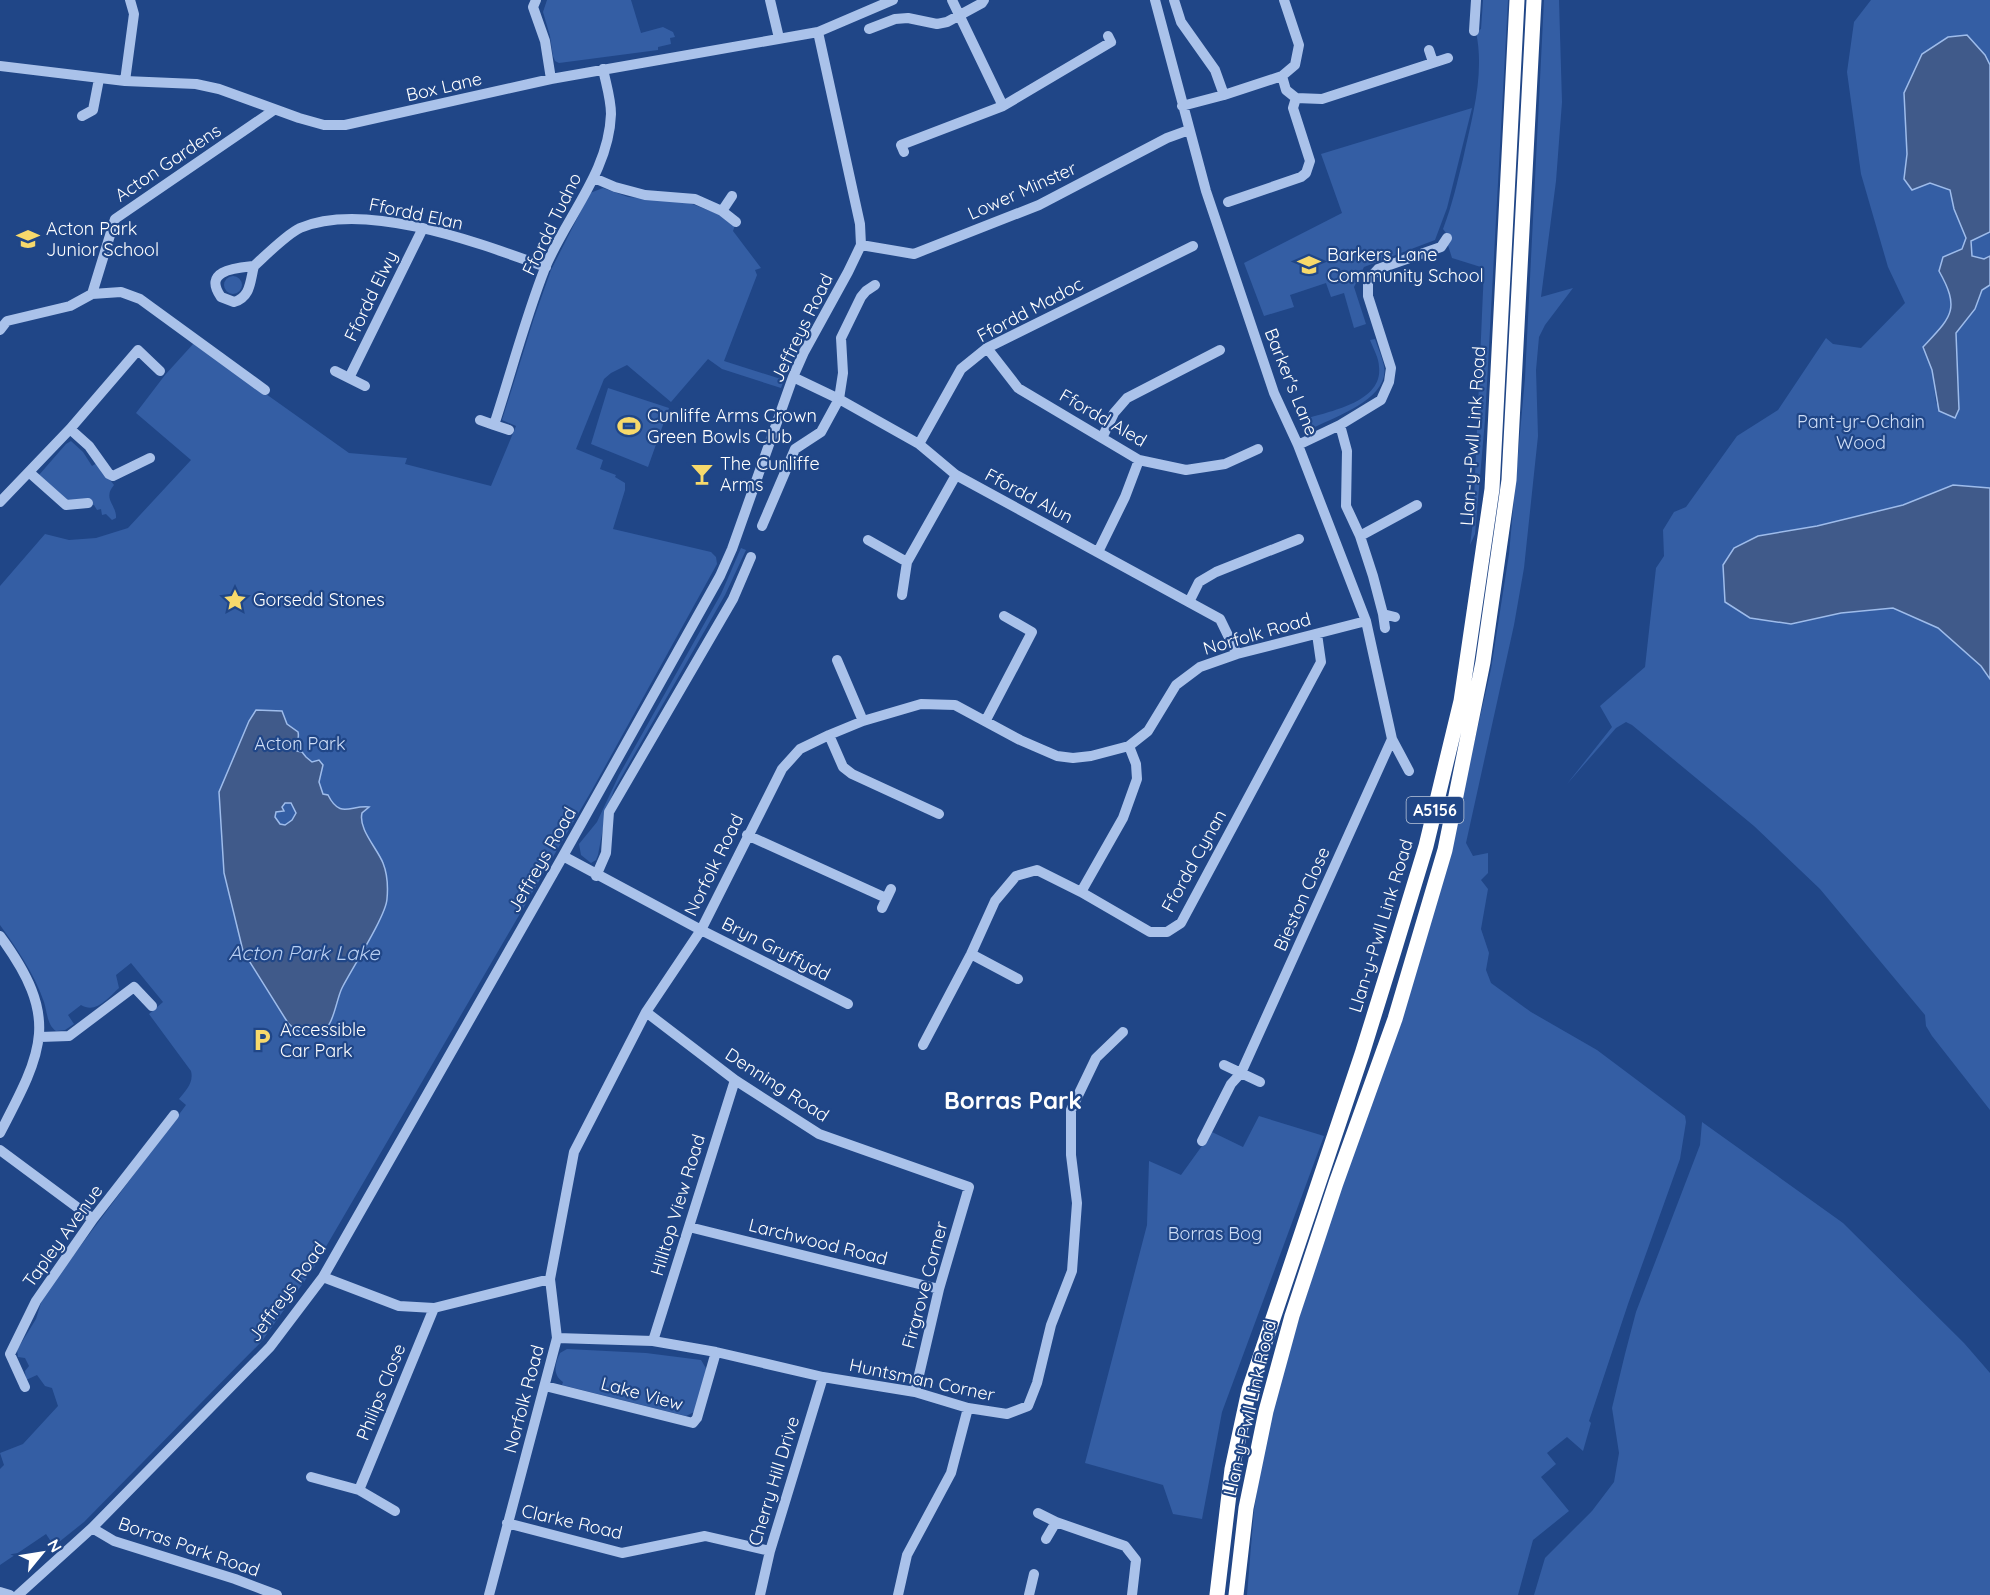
<svg xmlns="http://www.w3.org/2000/svg" width="1990" height="1595" font-family="Quicksand,sans-serif">
<rect width="100%" height="100%" fill="#204687"/>
<path fill="#345ea4" d="M547,0H631L641,33L663,27L673,32L675,37L670,38L671,44L658,47V50L559,63L555,61L553,56L550,36L543,12Z
M1483,0H1508L1485,420L1475,534L1470,545L1473,522L1484,268L1452,258L1447,242L1449,237L1443,229C1452,206 1457,183 1463,159C1472,118 1485,74 1476,32L1481,29Z
M1544,0H1559L1562,102L1556,181L1541,297L1573,288L1545,325L1539,337L1536,370L1538,436L1524,568L1514,625L1466,843L1473,856L1488,853V873L1481,880L1488,889L1481,929L1489,953L1486,970L1491,983L1531,1012L1597,1050L1685,1116L1686,1122L1680,1159L1628,1304L1589,1421L1591,1423L1583,1451L1567,1437L1547,1453L1556,1464L1541,1477L1569,1511L1533,1540L1518,1595H1247L1254,1510L1262,1459L1278,1385L1455,826L1491,669L1509,554L1525,378Z
M1871,0H1990V65L1985,55L1948,37L1922,54L1904,93L1907,154L1904,179L1930,183L1951,190L1954,209L1966,238L1962,249L1939,271C1961,310 1951,318 1923,347L1932,370L1936,403L1955,417L1959,409L1956,333L1975,309L1982,290L1990,285V488L1953,485L1903,505L1817,526L1758,536L1791,624L1841,613L1893,608L1938,628L1981,666L1990,679V1110L1932,1036L1926,1026L1925,1015L1820,889L1754,826L1632,725L1626,722L1616,728L1567,784L1612,727L1600,706L1645,667L1656,568L1664,556L1663,530L1674,512L1686,507L1737,436L1778,410L1826,338L1833,344L1861,348L1905,303L1888,267L1861,174L1847,72L1854,22Z
M1472,108L1447,208L1435,240L1364,267L1354,287L1366,324L1354,328L1344,293L1331,297L1326,283L1290,295L1294,307L1264,316L1244,263L1342,213L1321,154Z
M603,188L628,197L687,202L718,214L735,225L733,231L761,268L755,270L757,275L724,361L784,380L781,388L722,369L708,359L671,402L627,365L611,373L604,379L576,449L603,460L600,469L616,475L615,477L625,483V490L613,529L711,552L716,557L717,564L592,790L313,1269L262,1341L84,1522L54,1546L46,1534L0,1565V1469L4,1465L0,1453L23,1444L58,1406L52,1388L45,1386L37,1375L26,1380L25,1371L29,1366L25,1358L18,1357L17,1350L36,1319L43,1296L186,1105L179,1099C186,1090 194,1083 191,1071L149,1014L163,1002L131,963L116,975L119,988C108,998 96,1014 81,1005L68,1015L74,1024L65,1030L56,1031C47,1025 47,1011 44,1002C34,973 17,949 0,925V586L45,534L69,540L96,538L128,528L191,460L136,413L165,375L194,343L349,453L407,458L405,464L491,486L516,426L502,420L534,318L551,270L590,193Z
M1990,232V256L1984,259L1972,256L1971,240Z
M224 285a9 9 0 1 1 18 0a9 9 0 1 1-18 0Z
M1375,339C1378,348 1382,357 1384,366C1390,398 1337,416 1315,427L1305,419C1330,411 1383,402 1379,367C1379,358 1373,348 1370,340Z
M608,388L669,408L648,467L591,444Z
M71,441L83,452L92,466L97,463L114,485C102,499 117,505 116,518L112,520L106,514L102,515L101,509L97,510L94,505L69,502L39,475L66,444Z
M741,548L746,550L725,595L614,790L606,812L598,855L596,860L591,863L581,855L579,844L597,822L619,775L721,594Z
M1259,1116L1324,1136L1222,1412L1202,1519L1173,1514L1163,1485L1085,1463L1147,1225L1149,1161L1181,1175L1212,1132L1243,1147Z
M1702,1122L1843,1223L1964,1343L1990,1373V1595H1534L1545,1558L1592,1511L1614,1482L1619,1453L1612,1408L1625,1354L1636,1312L1700,1145Z
M567,1349L646,1353L701,1360L707,1370L694,1412L686,1416L562,1385L563,1382C552,1374 555,1364 560,1353Z"/>
<path fill="#405a8a" stroke="#9ebceb" stroke-width="1.5" fill-rule="evenodd" d="M1967,35L1985,55L1990,65V232L1971,241L1972,256L1984,259L1990,256V285L1982,290L1975,309L1956,333L1959,409L1955,418L1939,411L1932,370L1923,347C1951,317 1961,310 1939,271L1943,257L1962,249L1966,238L1954,209L1950,190L1930,183L1912,190L1904,179L1907,154L1904,93L1922,54L1948,37Z
M1953,485L1990,488V679L1981,666L1938,628L1893,608L1841,613L1791,624L1750,618L1725,602L1723,565L1734,548L1758,536L1817,526L1903,505Z
M256,710L282,711L287,724L298,732C300,739 295,744 297,751L302,752L306,757L312,762L319,760L323,765L319,782L323,794L328,795C340,819 350,805 369,807L362,813C358,829 377,848 383,863C387,873 388,888 387,899C386,916 351,970 342,988C336,1000 334,1026 321,1033C310,1039 296,1031 288,1023L243,951L224,873L219,792L249,721ZM285,803H291L296,813L292,820L285,825L280,824L275,817L276,812L284,811L282,807Z"/>
<g fill="none" stroke-linecap="round" stroke-linejoin="round">
<path stroke="#aac2ea" stroke-width="10" d="M536,0L533,7L545,41L551,79
M770,0L779,38
M952,0L1003,106
M1155,0L1206,191L1274,393L1298,445L1366,621L1392,739L1409,771
M1174,0L1181,22L1215,70L1224,95
M869,29L895,19L908,18L937,24L947,22L982,3L984,0
M1474,31L1476,0
M1429,50L1433,62
M0,66L125,81L196,84L219,89L299,118L324,125H345L551,79L818,32L893,0
M125,81L134,14L130,0
M1296,98L1322,99L1448,58
M1182,106L1224,95L1282,76L1295,65L1299,45L1284,0
M82,116L93,110L99,79
M904,152L901,145L1003,106L1111,42L1108,36
M594,178L615,187L645,195L695,199L722,211L736,222
M1228,202L1301,177L1306,173L1310,161L1293,108L1296,98L1286,90L1282,76
M722,211L732,196
M861,245L914,254L1039,205L1167,138L1189,130
M254,266C265,256 287,234 300,228C366,200 481,244 546,267
M254,266C250,281 251,297 234,302L221,297C202,270 236,268 254,266Z
M92,294L121,292L140,299L265,390
M0,330L7,321L70,306L92,294L115,219L274,110
M987,348L1018,388L1139,460L1186,470L1225,464L1258,449
M335,371L365,386
M793,377L839,399L919,444L956,475L1220,619L1237,654
M349,378L423,228
M480,420L494,425
M1340,425L1347,451L1346,506L1360,536L1373,576L1383,614L1385,628
M70,429L89,446L109,474L113,476L150,458
M509,430L494,425C511,373 525,319 545,268C566,217 609,172 611,114C611,99 606,84 603,69
M1102,438L1114,413L1127,398L1220,350
M919,444L961,369L987,348L1193,246
M1298,445L1340,425L1381,400L1389,382L1391,368L1368,296V280L1378,269L1441,247L1447,238
M30,473L66,505L88,503
M0,502L70,429L138,350L160,371
M762,526L795,449L821,432L839,399L843,373L841,338L861,297L866,291L875,285
M1360,536L1417,505
M868,540L907,562
M1098,552L1125,497L1139,460
M902,595L907,562L956,475
M1189,602L1199,582L1216,572L1299,539
M1383,614L1395,617
M837,660L863,721
M986,720L1032,632L1004,616
M829,735L843,767L852,774L939,814
M747,835L886,898
M563,856L701,930L848,1004
M596,876L606,853L609,812L733,599L751,557
M1081,892L1123,818L1137,779L1136,764L1129,746
M882,908L891,889
M0,936C60,1018 44,1049 0,1133
M971,954L1018,979
M646,1012L735,1080L819,1134L969,1187L939,1289L915,1392
M40,1037L69,1036L134,987L152,1006
M923,1045L971,954L995,901L1016,876L1037,870L1081,892L1150,932H1167L1181,923L1321,662L1317,634
M1224,1065L1260,1082
M1202,1141L1231,1084L1241,1073L1392,739
M0,1150L93,1219
M689,1227L939,1289
M323,1277L399,1306L434,1308L550,1279
M557,1338L653,1341L716,1352L823,1377L915,1392L968,1408L1007,1414L1028,1406L1037,1383L1051,1325L1072,1271L1077,1203L1071,1155V1110L1096,1058L1123,1032
M653,1341L735,1080
M545,1386L693,1423L697,1418L716,1352
M25,1387L10,1354L36,1301L93,1219L174,1115
M311,1477L359,1490L395,1511
M359,1490L434,1308
M1038,1513L1056,1522L1125,1546L1136,1560L1132,1595
M507,1523L622,1553L705,1536L770,1551
M92,1528L114,1541L235,1579L277,1595
M1046,1539L1056,1522
M0,1592L10,1595
M18,1595L92,1528L270,1347L323,1277L563,856L720,576L732,549L793,377L804,352L848,272L861,245L860,224L818,32
M489,1595L557,1338L550,1279L574,1152L646,1012L701,930L782,769L800,749L829,735L863,721L921,704L955,705L1020,740L1057,756L1073,758L1091,756L1129,746L1148,731L1176,685L1200,667L1237,654L1366,621
M760,1595L770,1551L823,1377
M898,1595L907,1555L951,1473L968,1408
M1029,1595L1034,1574"/>
<path stroke="#fff" stroke-width="15" d="M1217,1595L1232,1469L1249,1390L1362,1054L1394,951L1426,846L1461,701L1492,489L1517,0
M1236,1595L1246,1508L1266,1411L1292,1316L1336,1183L1395,1019L1445,850L1483,662L1509,480L1534,0"/>
</g>
<defs>
<g id="school-bare" transform="scale(1.8)"><path d="M0-5L7-2L0 1L-7-2ZM-4 1L0 2.5L4 1V4Q0 6-4 4Z" fill="#f7d96b" stroke="#204687" stroke-width="2.5" paint-order="stroke"/></g>
<g id="stadium-bare" transform="scale(1.8)"><path d="M0-5a6.5 5 0 1 0 0 10a6.5 5 0 1 0 0-10ZM-3.5-1.8h7v3.6h-7Z" fill="#f7d96b" stroke="#204687" stroke-width="2.5" paint-order="stroke"/></g>
<g id="bar-bare" transform="scale(1.8)"><path d="M-6-5H6L.8 .8V4.5H3.5V6h-7V4.5H-.8V.8Z" fill="#f7d96b" stroke="#204687" stroke-width="2.5" paint-order="stroke"/></g>
<g id="sight-bare" transform="scale(1.8)"><path d="M0-6L1.8-2.2L6-1.7L2.9 1.2L3.7 5.4L0 3.3L-3.7 5.4L-2.9 1.2L-6-1.7L-1.8-2.2Z" fill="#f7d96b" stroke="#204687" stroke-width="2.5" paint-order="stroke"/></g>
<g id="parking-bare" transform="scale(1.8)"><path d="M-3.5-5.5H1a3.5 3.5 0 0 1 0 7H-1V5.5H-3.5ZM-1-3.4V-.6H.8a1.4 1.4 0 0 0 0-2.8Z" fill="#f7d96b" stroke="#204687" stroke-width="2.5" paint-order="stroke"/></g>
</defs>
<g fill-rule="evenodd">
<use href="#school-bare" x="28" y="239"/>
<use href="#school-bare" x="1309" y="265"/>
<use href="#stadium-bare" x="629" y="426"/>
<use href="#bar-bare" x="702" y="474"/>
<use href="#sight-bare" x="235" y="600"/>
<use href="#parking-bare" x="262" y="1040"/>
</g>
<g text-anchor="middle" stroke-width="4.5" stroke-linejoin="round" paint-order="stroke">
<rect fill="#204687" stroke="#bcc8db" stroke-width="1.5" x="1406.5" y="797" width="57" height="26" rx="4.5"/>
<g font-size="16" font-weight="bold" fill="#fff">
<text x="1435" y="816">A5156</text>
</g>
<g font-size="18" fill="#fff" stroke="#204687">
<text transform="translate(444 87) rotate(-13)" y="6">Box Lane</text>
<text transform="translate(168 163) rotate(-34)" y="6">Acton Gardens</text>
<text transform="translate(1022 191) rotate(-24)" y="6">Lower Minster</text>
<text transform="translate(416 214) rotate(12)" y="6">Ffordd Elan</text>
<text transform="translate(552 224) rotate(-64)" y="6">Ffordd Tudno</text>
<text transform="translate(371 296) rotate(-64)" y="6">Ffordd Elwy</text>
<text transform="translate(1030 310) rotate(-28)" y="6">Ffordd Madoc</text>
<text transform="translate(802 328) rotate(-64)" y="6">Jeffreys Road</text>
<text transform="translate(1291 382) rotate(68)" y="6">Barker's Lane</text>
<text transform="translate(1103 418) rotate(30)" y="6">Ffordd Aled</text>
<text transform="translate(1473 436) rotate(-86)" y="6">Llan-y-Pwll Link Road</text>
<text transform="translate(1029 496) rotate(28)" y="6">Ffordd Alun</text>
<text transform="translate(1257 634) rotate(-16)" y="6">Norfolk Road</text>
<text transform="translate(542 860) rotate(-60)" y="6">Jeffreys Road</text>
<text transform="translate(1194 861) rotate(-61)" y="6">Ffordd Cynan</text>
<text transform="translate(714 865) rotate(-64)" y="6">Norfolk Road</text>
<text transform="translate(1302 899) rotate(-66)" y="6">Bieston Close</text>
<text transform="translate(1381 926) rotate(-73)" y="6">Llan-y-Pwll Link Road</text>
<text transform="translate(776 949) rotate(27)" y="6">Bryn Gryffydd</text>
<text transform="translate(777 1085) rotate(33)" y="6">Denning Road</text>
<text transform="translate(678 1205) rotate(-73)" y="6">Hilltop View Road</text>
<text transform="translate(63 1236) rotate(-54)" y="6">Tapley Avenue</text>
<text transform="translate(818 1242) rotate(14)" y="6">Larchwood Road</text>
<text transform="translate(925 1285) rotate(-75)" y="6">Firgrove Corner</text>
<text transform="translate(287 1292) rotate(-54)" y="6">Jeffreys Road</text>
<text transform="translate(922 1380) rotate(12)" y="6">Huntsman Corner</text>
<text transform="translate(381 1392) rotate(-68)" y="6">Philips Close</text>
<text transform="translate(642 1394) rotate(15)" y="6">Lake View</text>
<text transform="translate(524 1399) rotate(-75)" y="6">Norfolk Road</text>
<text transform="translate(1250 1408) rotate(-77)" y="6">Llan-y-Pwll Link Road</text>
<text transform="translate(774 1481) rotate(-73)" y="6">Cherry Hill Drive</text>
<text transform="translate(572 1522) rotate(13)" y="6">Clarke Road</text>
<text transform="translate(189 1547) rotate(19)" y="6">Borras Park Road</text>
</g>
<g font-size="18" fill="#fff" stroke="#204687" text-anchor="start">
<text x="46" y="235">Acton Park<tspan x="46" dy="21">Junior School</tspan></text>
<text x="1327" y="261">Barkers Lane<tspan x="1327" dy="21">Community School</tspan></text>
<text x="647" y="422">Cunliffe Arms Crown<tspan x="647" dy="21">Green Bowls Club</tspan></text>
<text x="720" y="470">The Cunliffe<tspan x="720" dy="21">Arms</tspan></text>
<text x="253" y="606">Gorsedd Stones</text>
<text x="280" y="1036">Accessible<tspan x="280" dy="21">Car Park</tspan></text>
</g>
<g font-size="18" fill="#cfdef7" stroke="#204687">
<text x="1861" y="428">Pant-yr-Ochain<tspan x="1861" dy="21">Wood</tspan></text>
<text x="300" y="750">Acton Park</text>
<text x="1215" y="1240">Borras Bog</text>
</g>
<g font-size="20" font-style="italic" fill="#b6cdf1" stroke="#204687">
<text x="304" y="960">Acton Park Lake</text>
</g>
<g font-size="24" font-weight="bold" fill="#fff" stroke="#204687">
<text x="1013" y="1109">Borras Park</text>
</g>
</g>
<g transform="translate(42 1553) rotate(60)" stroke="#204687" stroke-width="4.5" paint-order="stroke">
<path d="M0-4.5L10 22L0 15L-10 22Z" fill="#ffffff"/>
<text y="-9" font-size="16" font-weight="bold" text-anchor="middle" fill="#ffffff">N</text>
</g>
</svg>
